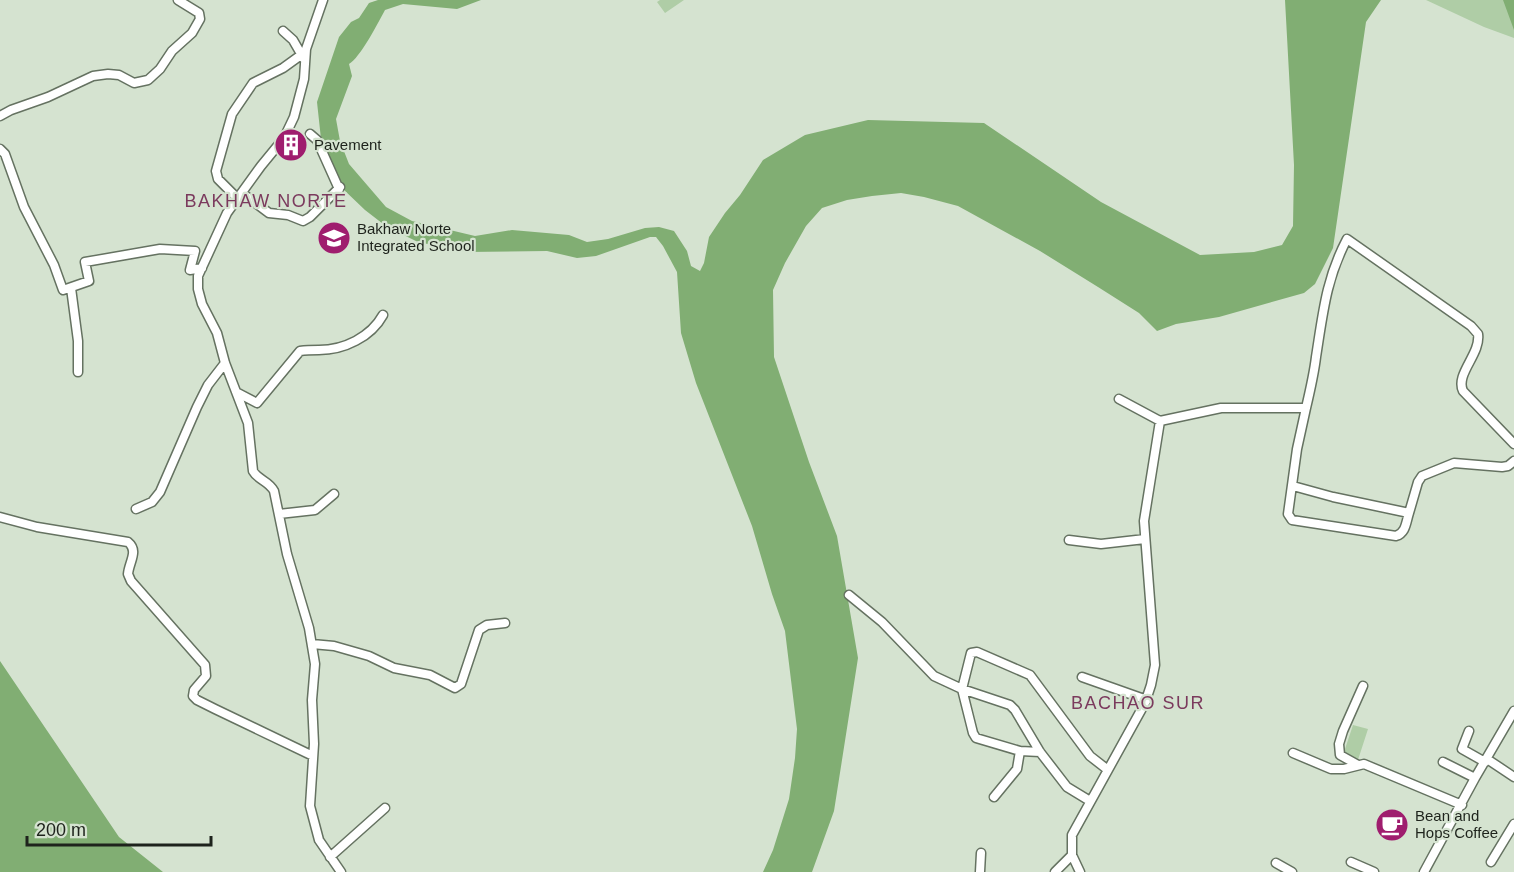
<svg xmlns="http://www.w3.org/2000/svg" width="1514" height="872" font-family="Helvetica,sans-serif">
<rect width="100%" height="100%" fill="#d5e3d0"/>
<path fill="#afcda6" d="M660,0H684L665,13L657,2Z
M1426,0H1514V38L1484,27Z
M1353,725L1368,729L1357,763L1342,758Z"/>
<path fill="#81ae73" d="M378,0H481L457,9L403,4L385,10C378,23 360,58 349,64L352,76L336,119L340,141L349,164L386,207L412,221L475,236L512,230L569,235L587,242L608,239L645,228L659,227L674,231L687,251L691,266L700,271L704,263L709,237L725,213L740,195L763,160L805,135L868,120L984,123L1101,202L1200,255L1254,252L1282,245L1293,226L1294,165L1285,0H1381L1366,22L1333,248L1315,284L1304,293L1219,317L1176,324L1157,331L1139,313L1098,287L1040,251L958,206L924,197L901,193L872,196L847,200L822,208L806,226L785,263L773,290L774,357L809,462L837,536L858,658L834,811L812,872H763L773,850L789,799L795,758L797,729L785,631L772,594L752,526L696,383L681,333L677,272L663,246L656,237H650L596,256L577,258L547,251L466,252L418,242L387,227L365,210L343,189L332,169L321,139L317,102L339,37L351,22L359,18L369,3Z
M1503,0H1514V30Z
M0,661L119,837L163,872H0Z"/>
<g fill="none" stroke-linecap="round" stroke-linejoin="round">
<g stroke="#657261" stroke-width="11">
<path id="minor" d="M323,0L306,49L304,79L294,117L284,138L261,166L227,213L198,276V289L202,304L217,333L225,363L248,423L253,471C258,480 269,481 274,491L287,554L309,628L315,664L312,700L314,744L310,806L319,840L341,872
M283,31L293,40L304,59
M0,116L11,110L48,97L93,76L108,74L119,75L134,83L148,80L160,69L172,51L192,33L200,19L199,13L178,0
M310,134L317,140L339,189
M0,149L5,154L24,207L54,265L63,290L89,281L85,262L160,249L195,251L190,270L202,268
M242,193L269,213L288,215L303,221L310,217L340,187
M238,199L218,179L216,171L232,114L253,83L283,68L301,55
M71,288L78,341V372
M238,393L257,403L300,351C307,350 312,350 319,350C344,350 371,337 383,315
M1119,399L1160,421
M1306,408L1297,449L1288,514L1292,520L1396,536C1406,533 1406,522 1409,513
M1293,486L1333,497L1409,513L1418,482L1422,476L1454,463L1502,467L1508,466L1514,461
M136,509L152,502L160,492L197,407L208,385L225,363
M279,514L315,510L334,494
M0,517L37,527L128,542C139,551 129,562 128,574L131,581L205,665L206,676L194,690L193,696L197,700L215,709L313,756
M1069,540L1101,544L1145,539
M849,595L882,622L934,676L962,689L1010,705L1015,710L1040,752L1067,787L1090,801
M312,644L334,646L369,656L394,668L430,675L455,688L461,684L479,630L487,625L505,623
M1082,677L1147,700
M1469,731L1462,749L1485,762
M1040,752L1020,751L976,738L973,733L962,689L971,653L977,652L1030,675L1090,756L1108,770
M1293,753L1331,769H1344L1364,764L1462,805
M1487,759L1514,777
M1443,762L1475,778
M1358,765L1340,755L1339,744L1343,731L1363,686
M994,797L1017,769L1020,751
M330,857L385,808
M1351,862L1374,872
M1491,862L1514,824
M1276,863L1292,872
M980,872L981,853
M1055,872L1072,855
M1080,872L1072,855V835L1145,703L1151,685L1155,665L1144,521L1160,421L1221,408H1306C1310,391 1314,374 1316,357C1323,313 1326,279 1347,239L1471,326L1478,334C1481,354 1455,374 1463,391L1514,444
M1424,872L1475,778L1514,711"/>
</g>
<use href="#minor" stroke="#fff" stroke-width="8"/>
</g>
<defs>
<g id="building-disc" transform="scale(1.725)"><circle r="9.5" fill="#9f1d6e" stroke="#d5e3d0"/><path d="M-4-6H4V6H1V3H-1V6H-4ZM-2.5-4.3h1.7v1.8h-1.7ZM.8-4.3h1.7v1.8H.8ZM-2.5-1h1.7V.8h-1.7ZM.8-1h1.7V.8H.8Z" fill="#fff"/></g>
<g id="school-disc" transform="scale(1.725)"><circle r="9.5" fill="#9f1d6e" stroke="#d5e3d0"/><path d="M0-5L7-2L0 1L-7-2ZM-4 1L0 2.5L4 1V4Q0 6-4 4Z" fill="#fff"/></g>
<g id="cafe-disc" transform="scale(1.725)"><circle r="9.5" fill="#9f1d6e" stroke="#d5e3d0"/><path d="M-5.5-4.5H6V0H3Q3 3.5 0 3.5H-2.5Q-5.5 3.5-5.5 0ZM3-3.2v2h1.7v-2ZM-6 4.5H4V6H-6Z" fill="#fff"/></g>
</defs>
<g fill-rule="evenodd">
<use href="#building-disc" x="291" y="145"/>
<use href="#school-disc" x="334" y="238"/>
<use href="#cafe-disc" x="1392" y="825"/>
</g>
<g text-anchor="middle" stroke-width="4.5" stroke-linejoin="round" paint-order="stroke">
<g font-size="15" fill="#1e231c" stroke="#d5e3d0" text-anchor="start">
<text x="314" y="150">Pavement</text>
<text x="357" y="234">Bakhaw Norte<tspan x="357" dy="17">Integrated School</tspan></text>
<text x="1415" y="821">Bean and<tspan x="1415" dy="17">Hops Coffee</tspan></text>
</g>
<g font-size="18" letter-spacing="1.5" fill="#7b3a5d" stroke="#d5e3d0">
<text x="266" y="207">BAKHAW NORTE</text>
<text x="1138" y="709">BACHAO SUR</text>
</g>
</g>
<path d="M27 836v9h184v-9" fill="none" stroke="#1e231c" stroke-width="3"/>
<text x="36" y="836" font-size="18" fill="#1e231c" stroke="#d5e3d0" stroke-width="4.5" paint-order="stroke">200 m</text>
</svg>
